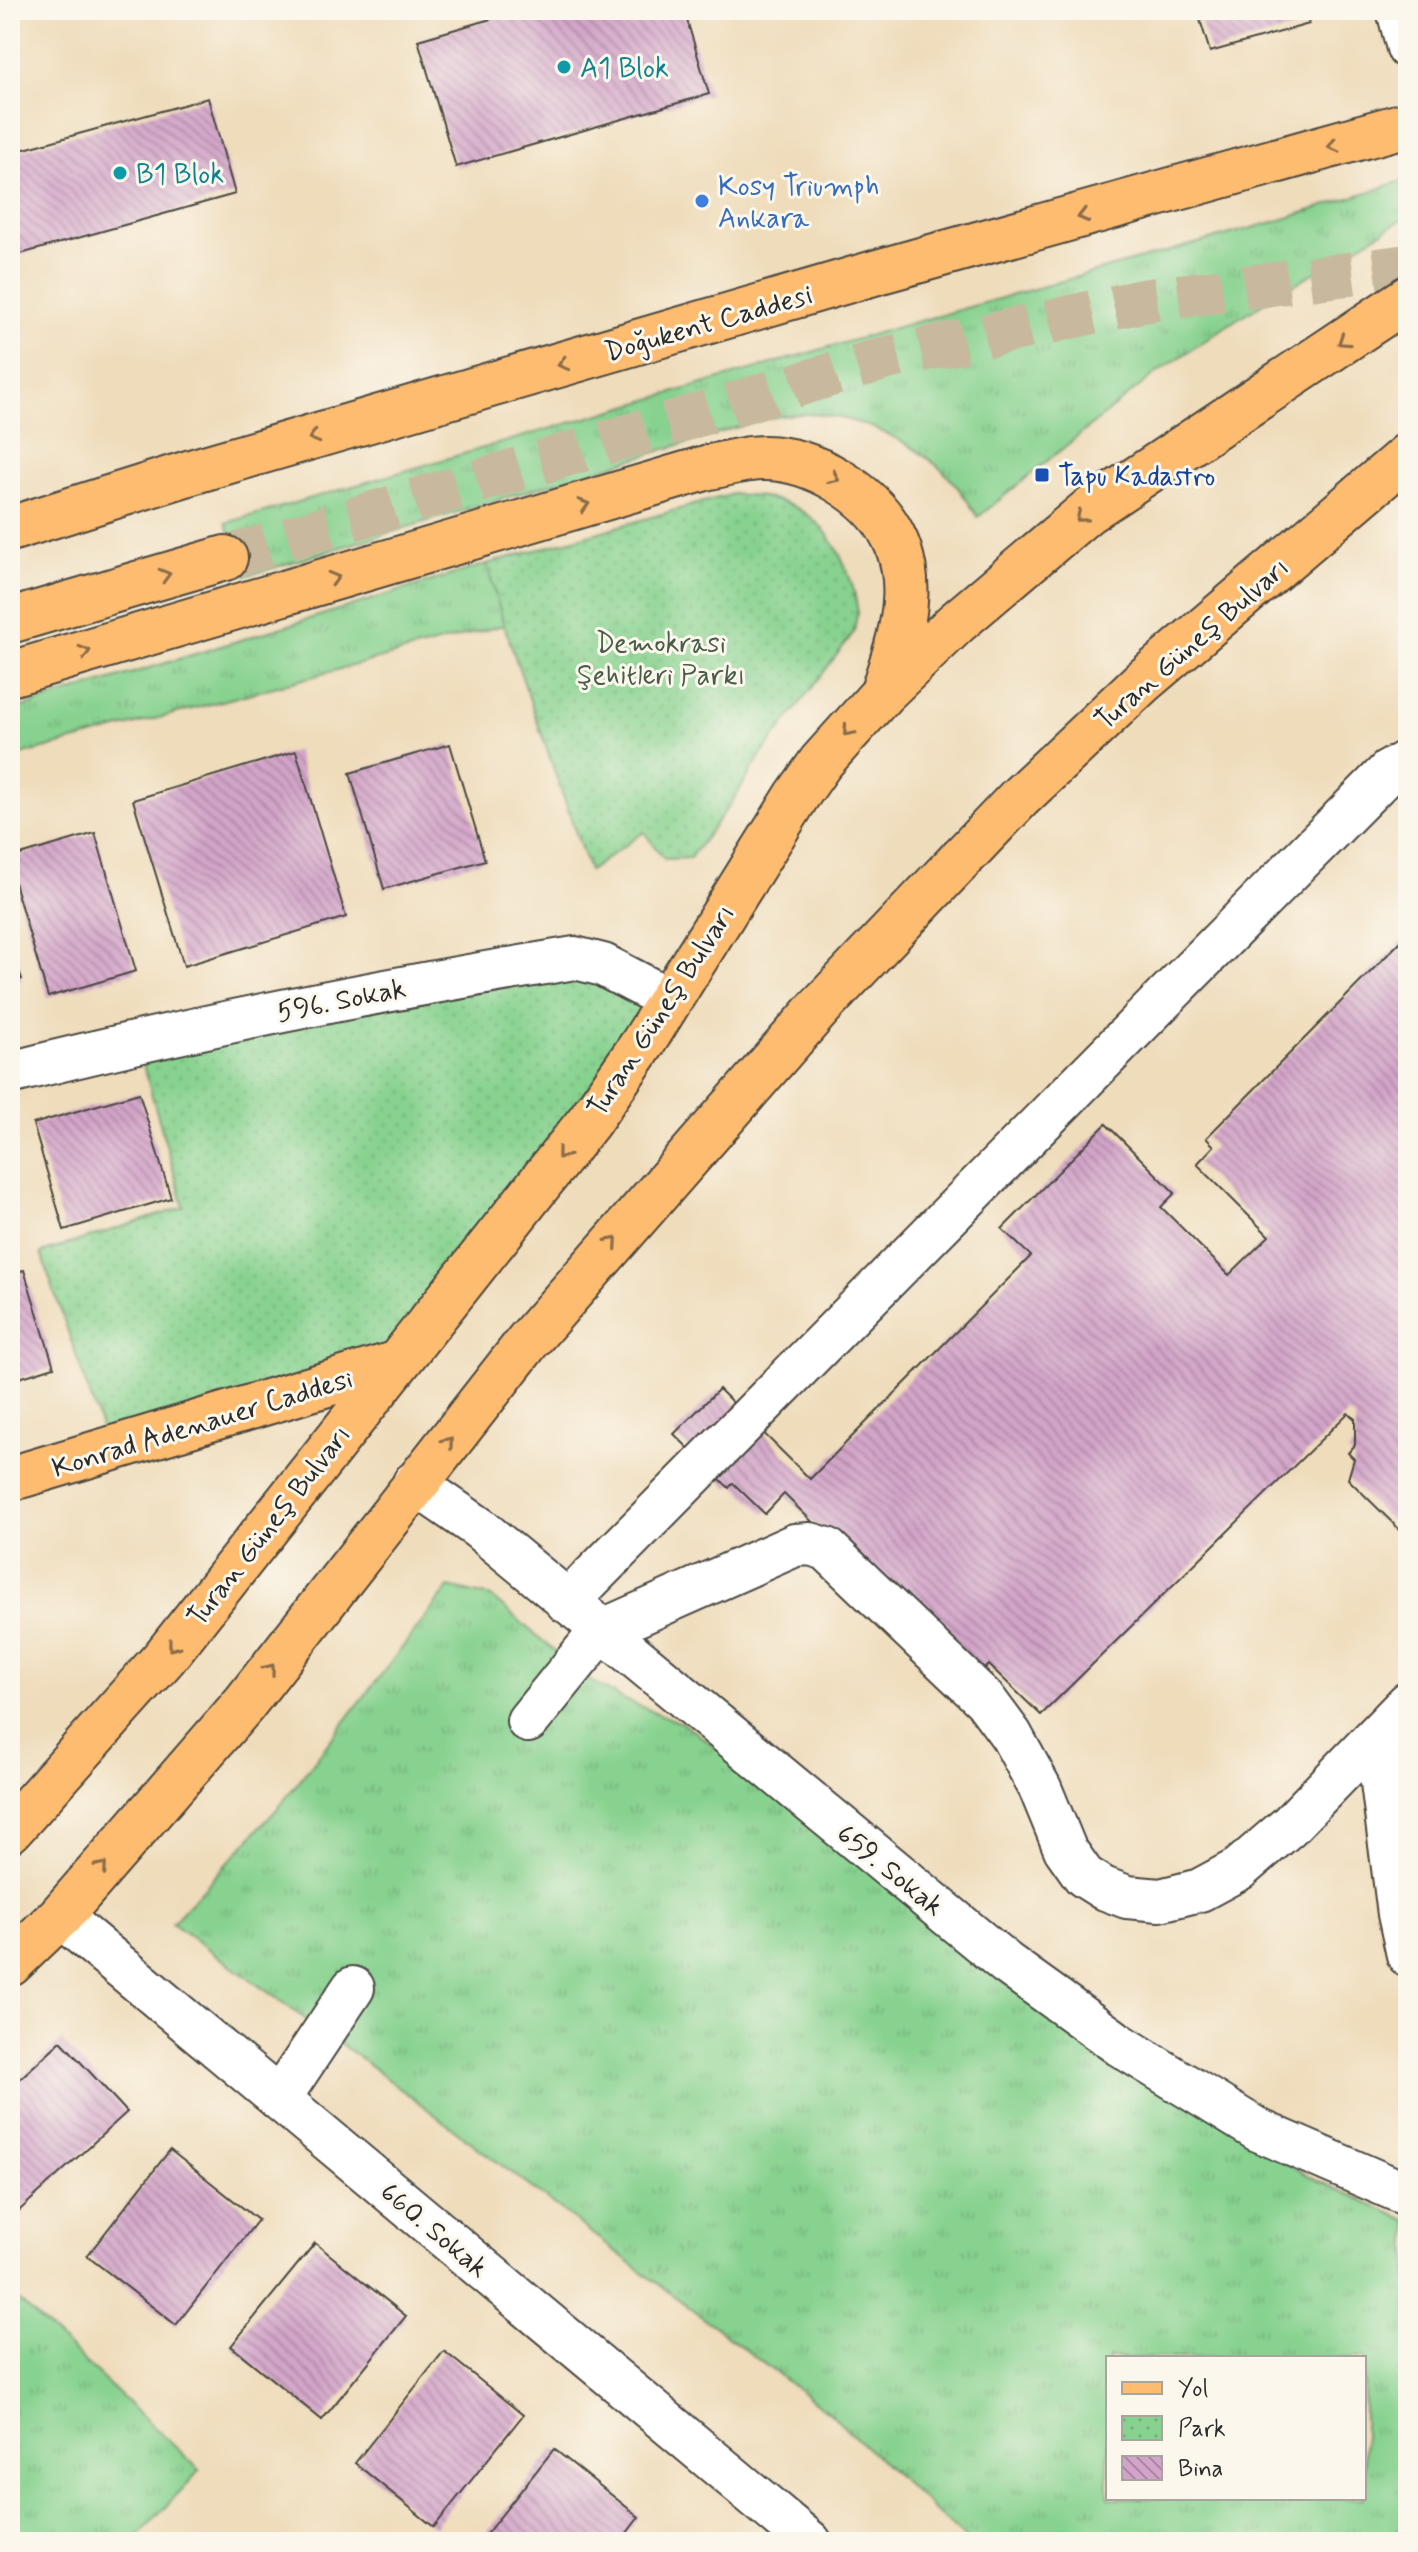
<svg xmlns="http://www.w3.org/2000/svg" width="1418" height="2552" font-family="Mynerve,sans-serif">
<defs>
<pattern id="grass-tufts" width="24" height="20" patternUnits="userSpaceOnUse" patternTransform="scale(2)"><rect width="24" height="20" fill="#87d28f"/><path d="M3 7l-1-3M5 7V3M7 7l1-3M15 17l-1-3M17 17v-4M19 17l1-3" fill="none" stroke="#75b47c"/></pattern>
<pattern id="park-dots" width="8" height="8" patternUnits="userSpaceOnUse" patternTransform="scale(2)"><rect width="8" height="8" fill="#87d28f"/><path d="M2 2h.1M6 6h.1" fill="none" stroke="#75b47c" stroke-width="1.8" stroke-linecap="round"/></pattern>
<pattern id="building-back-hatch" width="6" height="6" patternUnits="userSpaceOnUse" patternTransform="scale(2)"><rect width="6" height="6" fill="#d3a4c9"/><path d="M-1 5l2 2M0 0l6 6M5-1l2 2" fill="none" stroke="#ab86a3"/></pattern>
</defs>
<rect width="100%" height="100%" fill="#fbf7ec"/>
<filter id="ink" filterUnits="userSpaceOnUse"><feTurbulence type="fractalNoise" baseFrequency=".0125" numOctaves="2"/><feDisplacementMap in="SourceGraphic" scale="16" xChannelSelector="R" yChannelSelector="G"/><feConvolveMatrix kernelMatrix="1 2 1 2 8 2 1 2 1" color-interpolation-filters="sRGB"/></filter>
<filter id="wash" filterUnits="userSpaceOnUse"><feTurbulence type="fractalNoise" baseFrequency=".006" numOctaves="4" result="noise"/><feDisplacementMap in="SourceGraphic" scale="32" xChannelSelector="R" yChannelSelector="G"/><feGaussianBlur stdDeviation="1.8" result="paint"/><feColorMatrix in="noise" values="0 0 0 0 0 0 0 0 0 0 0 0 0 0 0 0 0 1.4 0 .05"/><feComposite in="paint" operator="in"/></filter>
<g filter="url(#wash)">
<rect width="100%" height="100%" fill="#efdcbb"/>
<path fill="url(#grass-tufts)" stroke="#597e5d" stroke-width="2" fill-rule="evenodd" d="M1408,179V216L1237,319L1155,374L978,517C966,498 953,478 935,464C901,435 847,413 802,414C790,414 777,417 765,419L246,576L226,523L912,323L1284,219Z
M487,564L504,625L10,758V711Z
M449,1587L491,1597L589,1680L625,1700L684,1724L1261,2148L1311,2177L1408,2221V2542H969L829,2413L368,2064L172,1923L278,1808ZM1108,2358H1364V2498H1108Z
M14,2296L200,2470L133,2542H10V2300Z"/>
<path fill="url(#park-dots)" stroke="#597e5d" stroke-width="2" d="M732,494C760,495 791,500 813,519C836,538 853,578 857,607C858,615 855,624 854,632L759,758L734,799L690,858L664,859L644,832L589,871L504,625L487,564Z
M575,958L668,999L394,1364L109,1451L41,1253L184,1207L136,1040Z"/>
<g id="blocks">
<path fill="url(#building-back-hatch)" d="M522,10H684L709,94L456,167L418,40Z
M1197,10H1305L1309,24L1210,52Z
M208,98L235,194L10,257V153Z
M450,744L485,860L384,889L350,773Z
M296,751L346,917L184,966L133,800Z
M95,833L136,971L48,997L10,869V858Z
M1408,934V1538L1348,1479L1354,1459L1348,1453L1355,1445V1419L1348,1413L1041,1715L989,1665L979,1675L906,1614L784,1494L765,1514L733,1483L729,1488L674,1434L719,1389L810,1479L1031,1256L1002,1229L1106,1124L1175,1193L1161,1207L1229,1275L1269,1236L1197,1164L1214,1146L1206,1138Z
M10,945L22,979L10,983Z
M139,1093L171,1198L64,1230L33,1124Z
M24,1270L54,1367L10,1381V1274Z
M61,2041L127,2112L10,2219V2088Z
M170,2150L258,2220L176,2325L87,2256Z
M315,2243L406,2316L322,2420L231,2346Z
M444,2351L523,2415L434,2527L355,2463Z
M554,2449L639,2517L620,2542H480Z"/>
</g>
</g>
<g filter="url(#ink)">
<use href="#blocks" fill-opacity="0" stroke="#484641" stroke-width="2"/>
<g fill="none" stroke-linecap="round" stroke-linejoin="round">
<path stroke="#c8b99e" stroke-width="44" stroke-dasharray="44 22" stroke-linecap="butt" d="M225,558L883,359L1142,301L1408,266"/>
<g stroke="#484641" stroke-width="46">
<path id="minor" d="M1398,10L1408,48
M10,1073C197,1025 385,989 575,958L603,965L668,999
M414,1483L479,1528L1006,1963L1120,2045L1258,2130L1408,2195
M567,1602L1388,772L1408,761
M528,1721L601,1631L795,1545L810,1544L827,1549L985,1700L1011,1735L1040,1788L1065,1849L1084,1876L1103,1888L1127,1897L1160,1900L1200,1890L1239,1869L1289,1826L1408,1703
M1376,1736L1399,1914L1408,1955
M60,1916L810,2542
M279,2099L353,1988"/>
</g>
<g stroke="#484641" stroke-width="48">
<path id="major" d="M10,529L198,470L881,271L1408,124
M10,621L225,558
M10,674L709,467C726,464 745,458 763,458C811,457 872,493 893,536C903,555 907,580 905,602C903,632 892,662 883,691
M10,1479L394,1364
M10,1830L164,1658L589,1121L643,1043L797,796L821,762L883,693L956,623L1087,512L1408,298
M10,1964L60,1916L244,1704L528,1341L820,1007L1019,798L1142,682L1408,455"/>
</g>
<use href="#minor" stroke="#fff" stroke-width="42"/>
<use href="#major" stroke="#febc70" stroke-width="44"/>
</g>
<defs><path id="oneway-chevron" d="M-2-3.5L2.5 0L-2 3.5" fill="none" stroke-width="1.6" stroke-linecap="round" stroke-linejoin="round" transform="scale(2)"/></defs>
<g stroke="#8a6c4a">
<use href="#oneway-chevron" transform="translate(1333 146) rotate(164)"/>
<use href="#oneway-chevron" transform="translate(1083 216) rotate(165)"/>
<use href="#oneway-chevron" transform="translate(1343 341) rotate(147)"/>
<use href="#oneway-chevron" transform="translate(563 364) rotate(164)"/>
<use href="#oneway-chevron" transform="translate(314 437) rotate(164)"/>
<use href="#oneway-chevron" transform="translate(834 478) rotate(27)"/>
<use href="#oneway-chevron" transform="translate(584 505) rotate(-17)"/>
<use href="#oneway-chevron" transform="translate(1081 517) rotate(141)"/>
<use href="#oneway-chevron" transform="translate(165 575) rotate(-16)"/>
<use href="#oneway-chevron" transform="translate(334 578) rotate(-16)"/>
<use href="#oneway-chevron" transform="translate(85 652) rotate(-17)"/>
<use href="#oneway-chevron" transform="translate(848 731) rotate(132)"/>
<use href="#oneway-chevron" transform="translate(562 1154) rotate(129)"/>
<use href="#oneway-chevron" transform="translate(613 1242) rotate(-49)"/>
<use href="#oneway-chevron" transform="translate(448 1442) rotate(-51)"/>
<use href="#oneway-chevron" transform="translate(173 1646) rotate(128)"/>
<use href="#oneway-chevron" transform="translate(270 1669) rotate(-52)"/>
<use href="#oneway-chevron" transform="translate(102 1867) rotate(-49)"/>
</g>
</g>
<g fill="#0f9aa8" stroke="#fbf7ec" stroke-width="3">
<circle cx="564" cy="67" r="8"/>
<circle cx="120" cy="173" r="8"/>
</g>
<circle fill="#3f7fe0" stroke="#fbf7ec" stroke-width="3" cx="702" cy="201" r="8"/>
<rect fill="#1a4fb4" stroke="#fbf7ec" stroke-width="3" x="1034" y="467" width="16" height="16" rx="4"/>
<g text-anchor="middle" stroke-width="6" stroke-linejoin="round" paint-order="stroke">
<g font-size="28" fill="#0d838f" stroke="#fbf7ec" text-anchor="start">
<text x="580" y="77">A1 Blok</text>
<text x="136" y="183">B1 Blok</text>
</g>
<g font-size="28" fill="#366cbe" stroke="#fbf7ec" text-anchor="start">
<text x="718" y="195">Kosy Triumph<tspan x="718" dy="32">Ankara</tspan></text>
</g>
<g font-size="28" fill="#2b2b2b" stroke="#fbf7ec">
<text transform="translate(708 322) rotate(-16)" y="10">Doğukent Caddesi</text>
<text transform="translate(1191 643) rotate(-41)" y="10">Turan Güneş Bulvarı</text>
<text transform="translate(341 999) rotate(-11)" y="10">596. Sokak</text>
<text transform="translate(660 1010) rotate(-57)" y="10">Turan Güneş Bulvarı</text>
<text transform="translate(202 1422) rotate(-17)" y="10">Konrad Adenauer Caddesi</text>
<text transform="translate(268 1525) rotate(-52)" y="10">Turan Güneş Bulvarı</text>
<text transform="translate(891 1869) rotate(39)" y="10">659. Sokak</text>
<text transform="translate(435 2229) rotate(40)" y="10">660. Sokak</text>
</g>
<g font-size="28" fill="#164399" stroke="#fbf7ec" text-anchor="start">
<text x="1058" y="485">Tapu Kadastro</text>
</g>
<g font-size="28" fill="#475d49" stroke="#fbf7ec">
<text x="661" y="652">Demokrasi<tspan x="661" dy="32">Şehitleri Parkı</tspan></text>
</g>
</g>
<rect width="1418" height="2552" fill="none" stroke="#fbf7ec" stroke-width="40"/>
<rect x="1106" y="2356" width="260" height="144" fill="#fbf7ec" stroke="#a8a59f" stroke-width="2"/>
<rect x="1122" y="2382" width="40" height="12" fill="#febc70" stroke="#a8a59f" stroke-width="2"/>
<text x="1178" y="2396" font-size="24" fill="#2b2b2b">Yol</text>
<rect x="1122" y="2416" width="40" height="24" fill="url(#park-dots)" stroke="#a8a59f" stroke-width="2"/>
<text x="1178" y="2436" font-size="24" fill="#2b2b2b">Park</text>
<rect x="1122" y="2456" width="40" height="24" fill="url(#building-back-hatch)" stroke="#a8a59f" stroke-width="2"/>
<text x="1178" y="2476" font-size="24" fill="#2b2b2b">Bina</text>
</svg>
